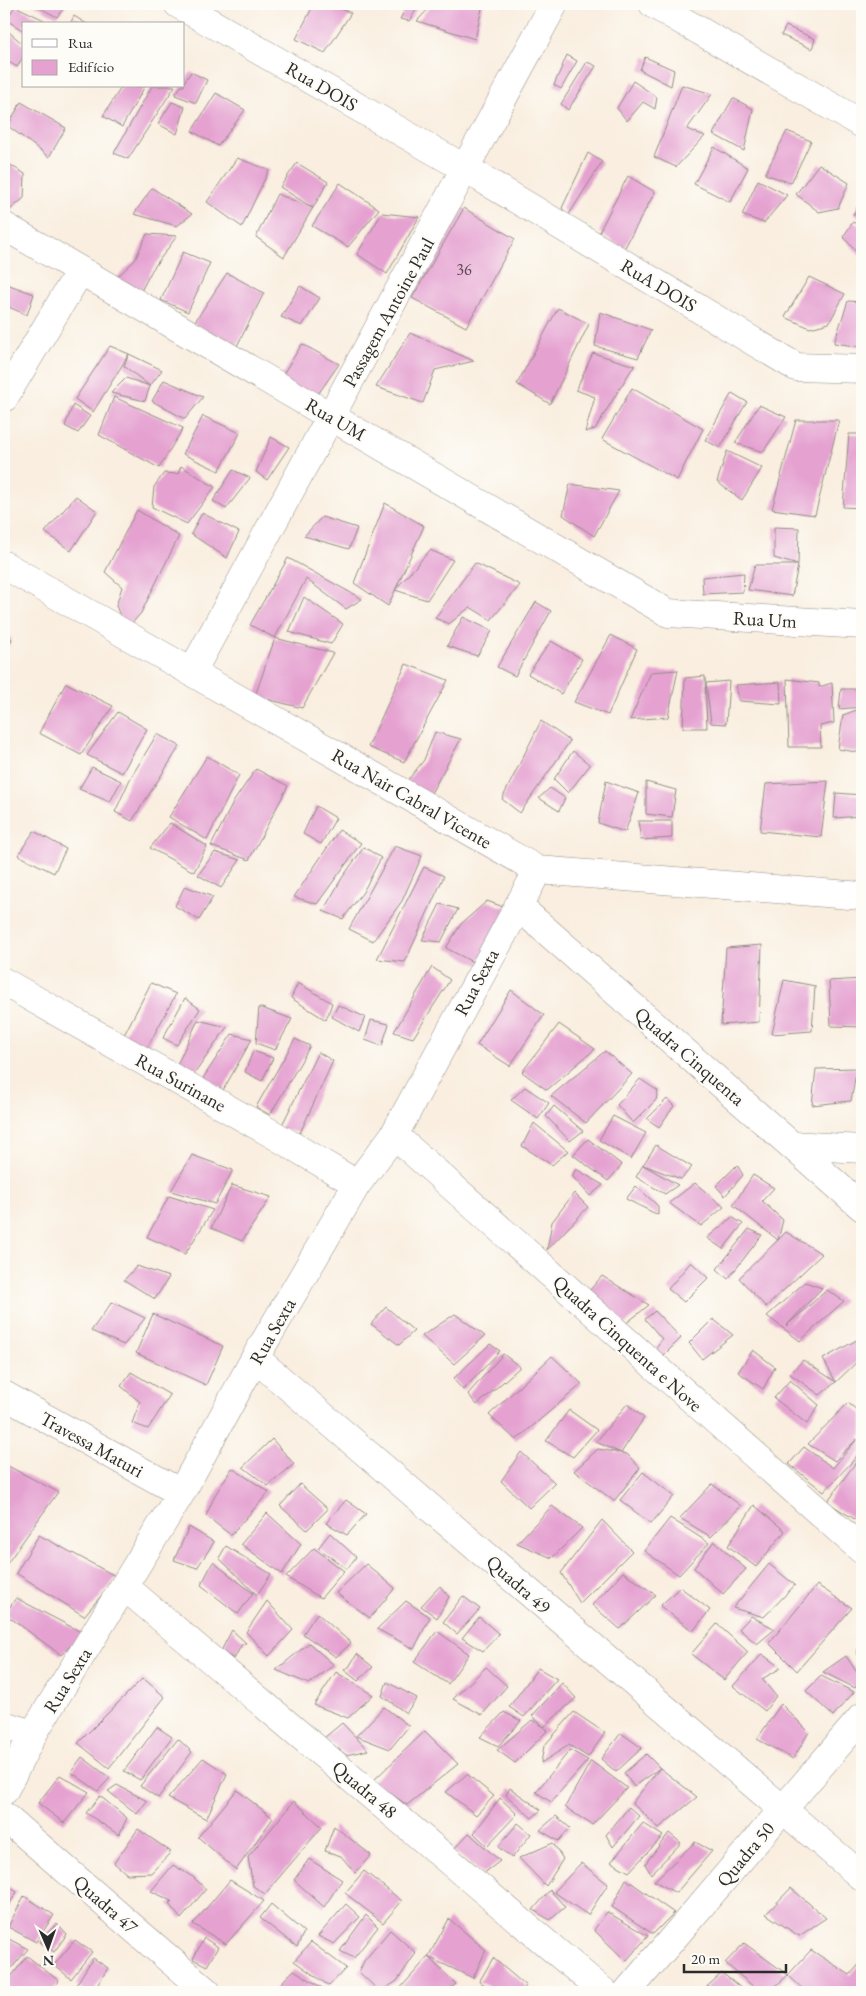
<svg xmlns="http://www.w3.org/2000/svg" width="866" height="1996" font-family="'EB Garamond',serif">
<rect width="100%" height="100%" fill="#fdfcf7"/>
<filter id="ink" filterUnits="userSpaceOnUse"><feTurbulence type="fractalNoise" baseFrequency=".02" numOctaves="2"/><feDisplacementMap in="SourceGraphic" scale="10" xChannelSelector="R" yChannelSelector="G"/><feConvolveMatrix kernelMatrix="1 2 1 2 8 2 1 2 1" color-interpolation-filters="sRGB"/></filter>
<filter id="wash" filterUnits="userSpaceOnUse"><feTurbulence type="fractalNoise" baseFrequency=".0096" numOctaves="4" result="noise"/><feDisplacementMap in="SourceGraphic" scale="20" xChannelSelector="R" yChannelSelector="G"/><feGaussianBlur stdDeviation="1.12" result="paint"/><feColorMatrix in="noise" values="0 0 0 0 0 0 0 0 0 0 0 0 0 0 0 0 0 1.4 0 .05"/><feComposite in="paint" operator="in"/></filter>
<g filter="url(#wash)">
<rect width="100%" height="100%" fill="#f9eedf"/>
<g id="blocks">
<path fill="#e5a2d1" d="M33,4H67L57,17Z
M314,4H327L351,13L325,53L296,39Z
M408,4H420L409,21L400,19Z
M433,4H483L475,39L417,21Z
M15,6L44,20L42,24H24V31L6,20Z
M74,16L87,24H70Z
M786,26L815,39L812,49L781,35Z
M9,32L24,45V55L17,67L4,59V44Z
M567,55L577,61L561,89L554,85Z
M645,57L674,70L671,86L640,70Z
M587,62L596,66L568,110L561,104Z
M191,72L207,80L196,103L175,95L181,86H184V82Z
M633,81L657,97L655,109L643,102L627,121L617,108Z
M682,85L712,94L687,129L705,136L676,167L654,157Z
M122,86H145L122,127L103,116Z
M152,86H175L128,159L114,153Z
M216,93L245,110L218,146L192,131Z
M733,98L753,109L744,151L713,134Z
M21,102L66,128L49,157L8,126Z
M172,102L185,107L177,134L158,124Z
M787,131L811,141L791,183L765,174Z
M714,147L748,168L730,202L694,184Z
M588,153L602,162L568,216L562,208Z
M237,158L269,170L242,227L207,202Z
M4,161L25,174L24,198L10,210L4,207Z
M297,163L328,182L284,257L256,237L277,194L313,208L280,187Z
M819,164L849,183L838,208L819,212L796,194Z
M628,176L655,192L624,249L599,232Z
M758,180L787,195L764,223L742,215Z
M340,183L379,209L348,247L312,226Z
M152,188L192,214L177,226L134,214Z
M862,200V218L853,214Z
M464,208L515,239L466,327L412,298Z
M382,213L419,217L387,274L357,254Z
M853,222L862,227V258L843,237Z
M147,234L177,236L152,270L140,293L111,283L135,260Z
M183,252L210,263L188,312L161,300Z
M227,273L264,293L236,348L194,323Z
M809,277L845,294L829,323L810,328L785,317Z
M4,283L34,294L27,315L4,305Z
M300,286L320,298L302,326L281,317Z
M848,301L862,302V347L834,343Z
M558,308L589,324L550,404L517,384Z
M600,312L651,330L638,358L595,346Z
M410,333L474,361L435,370L423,403L376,387Z
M302,344L339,364L314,400L278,382Z
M110,346L129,354L162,370L150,386L145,401L111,393L126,378L150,386L124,366L129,354L93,412L75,399Z
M593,353L635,366L631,370L595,429L585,432L595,397L576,390Z
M164,380L203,397L185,419L152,401Z
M632,388L703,429L677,480L602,439Z
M732,393L747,402L720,448L705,440Z
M114,397L183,428L159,468L99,435Z
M73,405L90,416L78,433L65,426Z
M759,405L786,417L763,452L735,443Z
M203,416L240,433L219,471L183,454Z
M796,420H839L815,515L772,509Z
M849,434H862V508L843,507Z
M271,437L289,447L267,480L256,472Z
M727,451L762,468L742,500L717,482Z
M181,466L215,487L187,524L152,507L154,487L164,473L178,474Z
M233,470L250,478L226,509L213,501Z
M570,484L619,491L594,536L563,515Z
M76,496L97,511L71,551L45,532Z
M385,503L424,526L388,606L354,583Z
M137,510L179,536L141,613L126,630L116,606L122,587L105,572Z
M202,513L239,532L227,558L191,534Z
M322,517L357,528L349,549L304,536Z
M774,527L799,528L798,565L774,558Z
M430,550L453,560L427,600L395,590Z
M288,558L362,599L346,609L306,579L275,638L250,625Z
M475,563L520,585L491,620L470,607L449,624L435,618Z
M755,565H798L792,596L748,590Z
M744,573L743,592L703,594L702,577Z
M304,597L343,624L331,644L289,632Z
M536,602L551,611L515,676L497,667Z
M463,617L492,631L477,656L447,646Z
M4,634L12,639L4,655Z
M611,635L637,649L608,715L574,702Z
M275,638L333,653L302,708L255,696Z
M551,641L582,659L561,694L528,674Z
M406,664L448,680L404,762L368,747Z
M678,670L668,717L630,720L651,672Z
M705,676L707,728H683L685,678Z
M787,679L819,683V687L832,683L834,723L820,726L821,747H789Z
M729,681L726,724L711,723L706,683Z
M780,682L781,704L739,701L736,685Z
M66,683L113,706L81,755L39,733Z
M841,689H862V707L839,709Z
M862,708V753L838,749L843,715Z
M118,712L147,729L122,773L87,755Z
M541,721L570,741L520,813L502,799Z
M435,732L461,739L425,804L416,799L408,780L424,760Z
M157,734L180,746L132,821L115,812L130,779Z
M573,751L590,765L568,793L554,779Z
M207,756L239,775L207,840L169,817Z
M92,767L121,781L110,802L79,789Z
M256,769L288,786L249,860L211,846L234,801Z
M606,781L639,793L625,832L598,823Z
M828,781L821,837L760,831L766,784Z
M646,782L676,790L672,817L646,814Z
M550,788L565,798L559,811L539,798Z
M836,793L862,795V816L834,818Z
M316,806L336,818L321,844L303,834Z
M638,821H672V838L641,840Z
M170,823L207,846L194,872L150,848Z
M339,830L361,843L317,904L294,897Z
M34,831L66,849L54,873L18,855Z
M395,846L422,856L402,901L373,941L349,929Z
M364,847L381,858L363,892L343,919L323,911L342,878Z
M215,852L240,860L221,888L198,875Z
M424,867L444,876L405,962L377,959Z
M185,886L213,897L199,920L175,906Z
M487,901L506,908L478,965L446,948L461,924Z
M440,904L458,909L441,942L422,940Z
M762,945L759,1022L721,1025L726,948Z
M432,967L450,980L413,1038L394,1032Z
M862,979V1027L831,1026L829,981Z
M784,980L815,986L812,1031L772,1034Z
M151,983L176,994L146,1050L124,1035Z
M298,983L332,1003L326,1020L291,998Z
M511,990L544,1015L510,1066L477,1045Z
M185,998L200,1009L177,1045L163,1038Z
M338,1005L365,1017L359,1032L332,1017Z
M259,1007L292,1019L275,1050L256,1043Z
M198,1020L227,1027L188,1083L176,1067Z
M371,1020L389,1024L382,1046L365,1040Z
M559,1024L595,1049L547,1090L522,1072Z
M232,1034L252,1039L218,1099L198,1086Z
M295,1039L310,1046L270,1115L256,1107Z
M253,1051L273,1058L262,1081L245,1072Z
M605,1051L632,1074L586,1123L551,1096Z
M318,1052L333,1061L300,1133L280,1129Z
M857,1068L851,1101L812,1105L816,1069Z
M640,1079L658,1091L656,1100L633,1123L617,1105Z
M525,1087L549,1103L538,1119L511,1100Z
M667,1099L674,1106L659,1127L647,1119Z
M554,1106L583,1131L570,1141L546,1116Z
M613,1116L646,1133L631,1159L599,1140Z
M534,1123L568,1151L552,1165L522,1146Z
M588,1139L622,1165L608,1181L573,1155Z
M656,1145L692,1167L681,1179L643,1165L678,1185L665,1194L636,1177L643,1165Z
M192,1155L233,1170L215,1204L171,1191Z
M737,1165L743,1175L725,1196L716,1186Z
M576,1169L603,1185L590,1196L572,1176Z
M753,1175L774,1188L762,1201L783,1220L778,1240L786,1232L822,1254L766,1307L739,1278L778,1240L733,1205Z
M695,1183L724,1207L701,1226L669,1203Z
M232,1185L271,1197L242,1241L211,1228Z
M636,1186L658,1206V1215L626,1199Z
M574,1193L588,1207L547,1250L552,1222Z
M169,1196L213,1210L185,1254L147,1237Z
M732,1217L743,1224L723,1249L707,1238Z
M749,1229L762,1235L728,1279L717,1269Z
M691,1262L708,1278L684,1302L668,1289Z
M137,1266L169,1277L155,1299L124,1280Z
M602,1276L649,1305L624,1325L582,1299Z
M805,1282L822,1288L786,1326L827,1290L844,1301L800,1341L767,1316Z
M112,1302L145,1318L124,1345L91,1331Z
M386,1307L414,1331L399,1345L371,1324Z
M655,1311L681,1338L660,1359L651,1355L662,1339L645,1319Z
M153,1314L223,1346L206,1385L136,1353Z
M455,1314L485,1336L454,1364L422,1336Z
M713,1319L733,1335L702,1359L689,1343Z
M862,1337V1357L836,1382L823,1359Z
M490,1344L500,1351L463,1390L453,1379Z
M753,1350L775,1367L763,1389L738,1372Z
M503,1354L520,1367L477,1405L468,1394Z
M552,1356L582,1384L516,1440L489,1415Z
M803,1360L836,1382L820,1395L790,1374Z
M131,1372L170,1395L148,1429L132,1423L140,1402L121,1386Z
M790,1380L819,1405L807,1424L774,1398Z
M848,1403L862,1414V1434L859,1437L862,1439V1451L824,1492L789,1464L804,1447L833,1468L857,1439L835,1461L808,1444Z
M627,1404L644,1418L621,1453L596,1442Z
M569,1410L597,1430L573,1457L546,1441Z
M272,1439L294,1464L268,1486L243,1467Z
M598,1449L627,1454L640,1468L614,1501L574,1471Z
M521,1452L555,1483L529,1508L501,1481Z
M862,1454V1513L856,1520L827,1502Z
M8,1466L58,1492L6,1565L4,1563V1478Z
M232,1468L269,1492L231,1535L206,1516L215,1495Z
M643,1472L674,1496L651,1524L620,1500Z
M300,1484L328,1509L307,1530L280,1506Z
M712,1484L741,1506L711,1537L680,1518Z
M346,1500L366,1514L347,1535L326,1523Z
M754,1505L785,1531L756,1567L728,1546Z
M552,1506L582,1528L552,1558L517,1543Z
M267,1513L301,1544L282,1574L241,1544Z
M670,1518L709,1543L679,1575L644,1551Z
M602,1520L632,1551L580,1603L561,1573Z
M189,1527L214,1542L197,1568L174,1560Z
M330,1533L356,1557L347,1569L318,1548Z
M39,1535L117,1577L84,1616L16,1573Z
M714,1541L746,1569L723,1594L694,1568Z
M226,1546L271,1574L257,1595L219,1558Z
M314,1548L344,1571L321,1598L286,1577Z
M213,1562L253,1593L238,1614L201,1585Z
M366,1564L395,1588L370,1618L336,1593Z
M769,1564L795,1585L764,1617L733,1608Z
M623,1572L656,1595L620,1629L592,1605Z
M817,1585L852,1608L797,1671L769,1643Z
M440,1586L449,1597L437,1618L421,1606Z
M680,1587L710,1610L693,1631L660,1606Z
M463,1596L480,1609L457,1634L443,1622Z
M16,1598L83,1633L61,1655L5,1614Z
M267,1601L293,1630L269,1656L246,1632Z
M406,1601L430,1617L414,1649L377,1629Z
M317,1613L351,1643L336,1657L303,1634Z
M751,1616L775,1629L757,1644L739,1629Z
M479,1617L499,1634L483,1651L462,1638Z
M717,1624L748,1652L724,1680L691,1654Z
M232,1630L246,1643L242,1644L234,1659L221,1651Z
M437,1631L469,1654L448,1684L414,1662Z
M309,1643L334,1665L309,1684L276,1670Z
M862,1644V1668H860L857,1650Z
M357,1654L373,1667L358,1681L344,1670L349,1667Z
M762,1654L781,1668L762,1679L776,1696L765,1711L733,1686Z
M846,1656L862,1680L855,1688L823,1672Z
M486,1667L507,1686L482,1715L453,1699Z
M538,1668L557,1679L524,1717L509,1707Z
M336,1672L373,1695L348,1718L314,1705Z
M821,1676L854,1692L833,1716L806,1691Z
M143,1678L165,1697L109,1768L78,1743Z
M387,1682L417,1698L406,1713L382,1696Z
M562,1683L576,1698L544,1727L532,1716Z
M781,1704L809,1732L793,1759L757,1739Z
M384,1707L409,1726L390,1749L356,1736Z
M504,1712L521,1721L498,1746L480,1737Z
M574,1712L605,1733L588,1757L569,1745L541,1763L544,1746Z
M532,1720L548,1730L515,1763L497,1750Z
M342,1723L368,1750L346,1755L324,1738Z
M157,1727L172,1737L140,1780L124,1771Z
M425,1731L458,1764L407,1805L373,1781Z
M621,1733L642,1748L616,1772L601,1759Z
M178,1739L192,1752L158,1798L140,1786Z
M570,1750L588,1760L551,1802L536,1792Z
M646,1754L660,1768L634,1787L624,1773Z
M82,1757L110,1778L98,1791L71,1772Z
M203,1758L227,1774L206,1819L168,1798Z
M591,1761L627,1788L592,1825L565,1807Z
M660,1768L697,1797L659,1828L632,1803Z
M467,1774L494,1796L476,1815L446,1792Z
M60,1775L89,1792L64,1823L38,1803Z
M117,1785L147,1801L137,1814L108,1791Z
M510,1788L541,1810L532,1818L506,1795Z
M237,1790L273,1818L236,1870L198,1837Z
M100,1796L127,1818L119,1835L86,1813Z
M500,1798L517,1814L487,1846L474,1833Z
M294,1801L322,1827L265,1894L253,1886L248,1857Z
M629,1807L639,1816L613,1847L606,1835Z
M556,1816L570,1828L558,1841L540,1830Z
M518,1823L531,1834L512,1858L498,1847Z
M643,1823L663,1836L629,1872L611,1862Z
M334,1826L371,1855L355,1873L341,1856L325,1851Z
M138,1829L171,1852L151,1873L127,1874L114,1863Z
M469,1833L500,1861L483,1874L453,1850Z
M669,1833L681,1843L651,1874L645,1864Z
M695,1842L712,1851L676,1893L654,1881Z
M553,1843L563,1859L546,1886L519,1858Z
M309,1859L342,1880L324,1907L294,1880Z
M581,1863L608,1884L588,1915L554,1892Z
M173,1865L193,1877L206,1889L181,1919L169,1904L172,1901L151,1891Z
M364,1871L402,1901L383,1923L345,1893Z
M626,1879L674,1913L653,1934L612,1907Z
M230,1880L264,1901L226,1944L193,1924Z
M4,1883L17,1892L4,1913Z
M791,1888L826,1918L799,1936L766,1914Z
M550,1890L565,1907L550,1920L533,1910Z
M24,1896L54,1915L36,1942L8,1927Z
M271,1904L304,1932L297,1947L260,1918Z
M346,1904L360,1917L334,1944L318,1936Z
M607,1912L648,1936L626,1961L594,1930Z
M366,1915L378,1927L354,1958L340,1951Z
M449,1919L486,1950L473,1978L428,1957Z
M57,1923L67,1934L54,1952L40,1942Z
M390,1930L416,1953L397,1981L380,1992L359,1972L364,1961Z
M7,1938L28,1949L4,1977V1943Z
M204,1938L218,1947L207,1966L193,1959Z
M75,1940L92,1952L71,1979L54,1965Z
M311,1942L346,1968L329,1986L294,1961Z
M744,1943L788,1975L811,1950L850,1975L862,1961V1992H806L788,1975L769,1992H760L725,1963Z
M27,1956L59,1981L51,1992H4V1986Z
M428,1957L456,1984L446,1992H397Z
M93,1958L108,1968L93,1992H85L76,1985Z
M493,1958L526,1986L521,1992H501L479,1982Z
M294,1970L324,1989L321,1992H272Z
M722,1973L746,1992H701Z"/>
</g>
</g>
<g filter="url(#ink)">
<use href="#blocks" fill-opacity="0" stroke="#928c85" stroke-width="1"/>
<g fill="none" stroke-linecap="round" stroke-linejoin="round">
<g stroke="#928c85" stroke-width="29">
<path id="minor" d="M178,4L466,169L796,367L862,369
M653,4L862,124
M4,226L668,613L862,625
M4,398L80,271
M4,565L538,870L862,896
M192,672L554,4
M518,906L862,1207
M4,982L276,1136L357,1184
M394,1135L862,1550
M791,1145L862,1149
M255,1358L862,1877
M4,1395L181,1493
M125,1587L604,1992
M4,1725L33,1734
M4,1791L33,1734L181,1493L255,1358L357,1184L394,1135L538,870
M4,1816L207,1992"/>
</g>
<g stroke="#928c85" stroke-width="29">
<path id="tertiary" d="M627,1992L862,1717"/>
</g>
<use href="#minor" stroke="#fff" stroke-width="28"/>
<use href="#tertiary" stroke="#fff" stroke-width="28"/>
</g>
</g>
<g text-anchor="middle" stroke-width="4.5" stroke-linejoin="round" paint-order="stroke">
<g font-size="16" fill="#5a4954">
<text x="464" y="275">36</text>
</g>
<g font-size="19" fill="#2b2b2b" stroke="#fdfcf7">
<text transform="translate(322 86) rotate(30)" y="7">Rua DOIS</text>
<text transform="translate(659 285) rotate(31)" y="7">RuA DOIS</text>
<text transform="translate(388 312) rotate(-61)" y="7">Passagem Antoine Paul</text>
<text transform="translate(336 419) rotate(30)" y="7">Rua UM</text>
<text transform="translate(765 619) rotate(3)" y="7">Rua Um</text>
<text transform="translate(412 798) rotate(30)" y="7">Rua Nair Cabral Vicente</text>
<text transform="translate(476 982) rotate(-62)" y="7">Rua Sexta</text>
<text transform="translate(690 1056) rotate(41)" y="7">Quadra Cinquenta</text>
<text transform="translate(181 1082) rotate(29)" y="7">Rua Surinane</text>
<text transform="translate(272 1331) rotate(-60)" y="7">Rua Sexta</text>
<text transform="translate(628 1343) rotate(42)" y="7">Quadra Cinquenta e Nove</text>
<text transform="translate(92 1444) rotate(29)" y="7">Travessa Maturi</text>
<text transform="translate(519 1584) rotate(41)" y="7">Quadra 49</text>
<text transform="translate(67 1680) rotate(-58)" y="7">Rua Sexta</text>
<text transform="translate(365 1789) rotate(40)" y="7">Quadra 48</text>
<text transform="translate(745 1854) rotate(-50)" y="7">Quadra 50</text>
<text transform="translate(106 1904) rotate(41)" y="7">Quadra 47</text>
</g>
</g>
<rect width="866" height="1996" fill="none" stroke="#fdfcf7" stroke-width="20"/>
<rect x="22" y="22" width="162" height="65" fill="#fdfcf7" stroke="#a9a8a5"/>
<rect x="32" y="39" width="25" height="8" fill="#ffffff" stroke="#a9a8a5"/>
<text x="68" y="48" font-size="15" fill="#2b2b2b">Rua</text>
<rect x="32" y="60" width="25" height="15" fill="#e5a2d1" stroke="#a9a8a5"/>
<text x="68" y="72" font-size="15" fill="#2b2b2b">Edifício</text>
<g transform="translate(48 1948) rotate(178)" stroke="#fdfcf7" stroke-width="4" paint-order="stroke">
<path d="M0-4L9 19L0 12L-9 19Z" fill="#2b2b2b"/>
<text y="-8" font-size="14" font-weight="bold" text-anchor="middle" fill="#2b2b2b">N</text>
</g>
<path d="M684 1964v8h102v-8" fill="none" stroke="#2b2b2b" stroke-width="2.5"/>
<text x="691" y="1964" font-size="15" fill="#2b2b2b" stroke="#fdfcf7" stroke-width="4" paint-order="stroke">20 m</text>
</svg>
